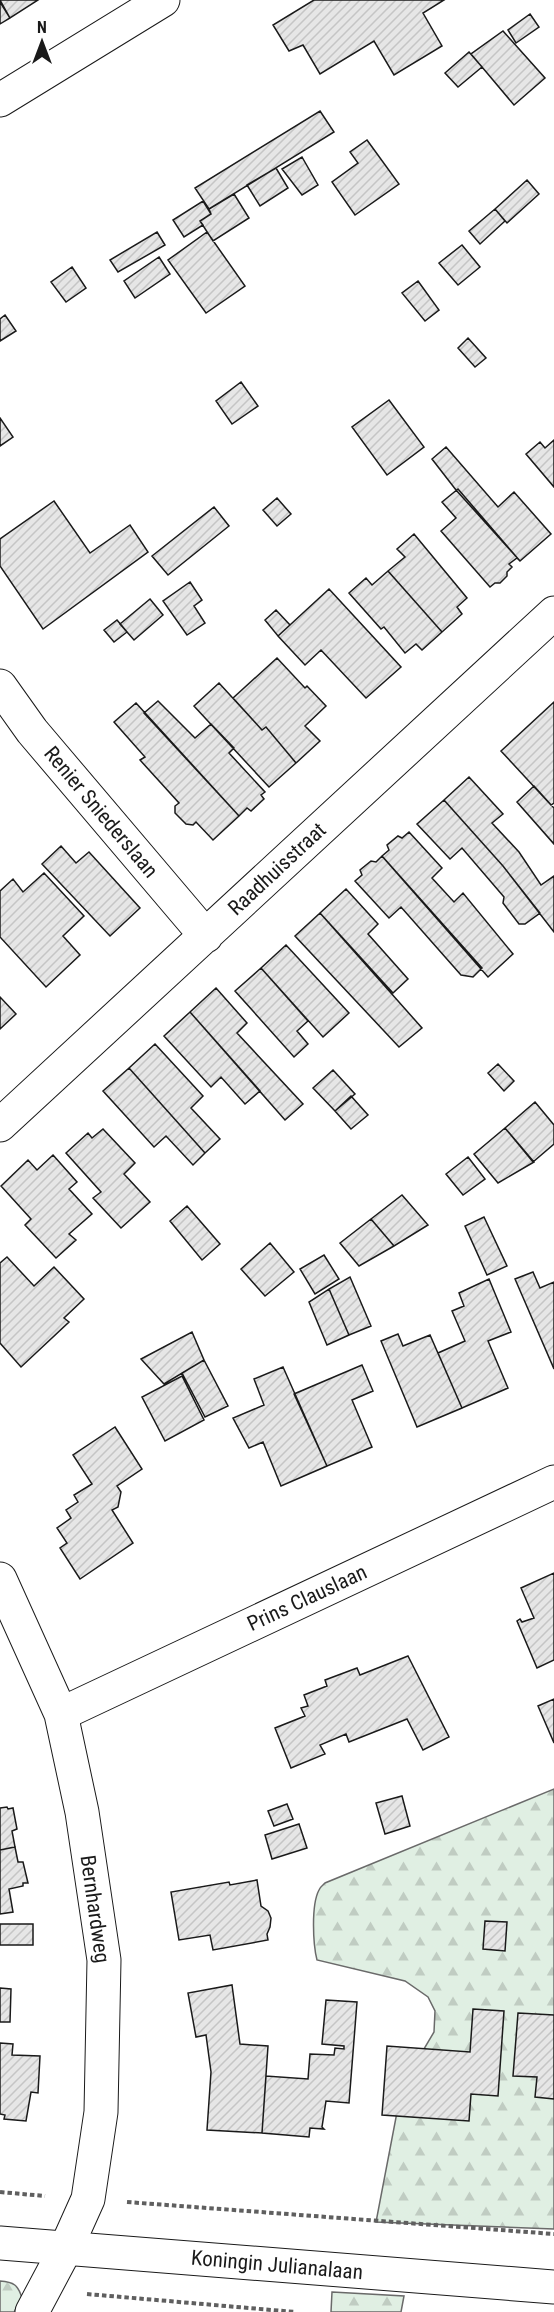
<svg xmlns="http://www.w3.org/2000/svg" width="554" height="2312" font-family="'Roboto Condensed',sans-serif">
<defs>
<pattern id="forest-firs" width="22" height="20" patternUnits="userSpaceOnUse" patternTransform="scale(1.5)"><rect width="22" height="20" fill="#e0efe3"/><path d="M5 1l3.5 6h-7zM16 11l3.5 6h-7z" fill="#c0ccc2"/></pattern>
<pattern id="building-hatch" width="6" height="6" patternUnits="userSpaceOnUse" patternTransform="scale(1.5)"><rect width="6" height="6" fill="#e6e6e6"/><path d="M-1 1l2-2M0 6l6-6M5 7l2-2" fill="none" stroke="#c5c5c5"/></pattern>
</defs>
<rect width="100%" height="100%" fill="#fff"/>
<path fill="url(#forest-firs)" stroke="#6a6a6a" stroke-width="1.5" d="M554,1789V2229L376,2222L402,2086L434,2032L435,2011L428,1997L405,1981L317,1960C313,1944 311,1905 319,1890C320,1887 323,1885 325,1883Z
M0,2281C14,2282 18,2285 22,2298L14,2312H0Z
M332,2292L404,2296L401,2312H331Z"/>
<path fill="url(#building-hatch)" stroke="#1a1a1a" stroke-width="1.5" d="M0,0H38L10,18Z
M314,0H444L423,13L442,46L394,75L374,41L320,74L303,45L289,51L273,25Z
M0,2L10,18L0,24Z
M530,14L539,27L516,43L508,30Z
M503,31L545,78L514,105L471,54Z
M469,52L482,67L458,87L445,73Z
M320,111L334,132L209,209L195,188Z
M367,140L399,184L355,215L332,182L358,163L350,152Z
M302,157L318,185L302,195L282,169Z
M276,168L288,188L260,206L247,185Z
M527,180L539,194L507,223L495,209Z
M234,194L249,218L213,241L200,221L211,214L209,209Z
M203,201L211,214L200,221L203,225L184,237L173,220Z
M495,209L505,221L480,244L469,231Z
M157,232L165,245L118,272L110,260Z
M207,232L245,286L206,313L168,260Z
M462,245L480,267L458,285L439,263Z
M159,257L170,274L135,298L124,281Z
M72,267L86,288L66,302L51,282Z
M418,281L439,310L425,321L402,293Z
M5,315L16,331L0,341V319Z
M468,338L486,358L475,367L458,348Z
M241,382L258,406L232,424L216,401Z
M389,400L424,447L387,475L352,427Z
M0,418L13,437L0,446Z
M554,440V487L526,454L540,442L545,448Z
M446,447L498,507L514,492L551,534L520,561L456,490L432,459Z
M458,489L520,561L517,558L509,564L512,567L507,572V576L500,583H495L490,587L441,531L456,518L442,502Z
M277,498L291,514L277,526L263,510Z
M54,501L90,553L130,525L148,552L43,629L0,566V539Z
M214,507L229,526L168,575L152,556Z
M414,534L467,598L457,607L462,614L442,632L388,571L405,557L397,549Z
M388,571L442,632L422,650L416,644L405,653L384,627L381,629L349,593L366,578L372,585Z
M190,582L202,600L194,606L205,623L187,635L163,601Z
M329,589L401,667L366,698L321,650L305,665L278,636Z
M150,599L163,615L134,640L120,624Z
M276,610L290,625L278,636L265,620Z
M117,620L127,632L114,642L104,630Z
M277,658L305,688L307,686L326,706L305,726L320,741L296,763L266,727L262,730L233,698Z
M219,683L262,730L266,727L296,763L269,787L194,706Z
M158,701L195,738L211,724L234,748L229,753L265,792L261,795L264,799L251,811L247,808L239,816L144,713Z
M554,702V803L551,805L501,751Z
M136,703L239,816L213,840L196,822L193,825L186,824L175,813V806L179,803L140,760L145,757L114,722Z
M469,777L503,814L492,823L519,852L541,885L554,876V932L503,866L444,800Z
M534,786L554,808V844L517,802Z
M444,800L503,866L540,913L525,924H519L503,903L504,897L462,848L450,859L417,824Z
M409,832L442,868L432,878L454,902L463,893L513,954L488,977L382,856L389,850L387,845L398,836L402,838Z
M61,846L76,863L89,852L140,908L110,936L42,864Z
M382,856L482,968L473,977L461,975L401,907L389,918L355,881L362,875L360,870L371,861L376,862Z
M44,873L84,916L63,936L80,955L46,987L0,937V891L13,879L23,892Z
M346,889L378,924L368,934L408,979L393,993L320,913Z
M320,913L422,1028L399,1047L295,936Z
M286,945L349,1013L323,1037L261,968Z
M261,968L308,1021L297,1031L308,1044L294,1057L235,991Z
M216,988L247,1023L237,1033L303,1104L285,1120L190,1012Z
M0,997L16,1014L0,1029Z
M190,1012L260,1091L245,1104L221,1077L211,1087L164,1036Z
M155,1044L203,1096L191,1108L220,1139L205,1153L129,1068Z
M498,1064L514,1081L504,1091L488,1073Z
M129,1068L205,1153L193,1165L166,1136L154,1147L103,1091Z
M333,1070L355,1094L335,1111L313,1088Z
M351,1096L368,1115L351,1129L335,1111Z
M535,1102L554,1125V1144L533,1162L505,1128Z
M505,1128L534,1162L498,1183L474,1154Z
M103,1129L135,1163L124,1174L150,1202L121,1228L93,1198L101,1192L66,1153L88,1133L92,1138Z
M53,1155L77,1182L69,1189L92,1214L69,1234L76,1240L56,1258L25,1225L31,1219L1,1186L28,1160L37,1170Z
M468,1157L485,1179L463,1195L446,1174Z
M402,1195L428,1225L394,1246L371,1219Z
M187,1206L220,1244L202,1260L170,1221Z
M484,1217L507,1266L487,1275L465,1226Z
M371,1219L394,1246L359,1266L340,1243Z
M270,1243L294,1272L265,1296L241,1269Z
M324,1255L339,1279L315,1294L300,1269Z
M7,1257L34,1286L54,1267L84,1299L64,1318L69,1322L21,1367L0,1343V1263Z
M533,1272L540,1288L554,1282V1369L515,1279Z
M350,1277L371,1326L349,1335L329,1289Z
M489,1279L511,1332L488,1341L508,1388L462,1408L438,1353L465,1341L452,1311L464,1306L459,1293Z
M329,1289L349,1335L327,1345L309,1302Z
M192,1332L204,1360L164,1384L141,1359Z
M398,1334L403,1346L430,1335L462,1408L417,1427L381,1341Z
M204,1360L228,1406L205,1417L182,1373Z
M362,1365L373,1391L352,1400L372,1447L327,1466L294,1394Z
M283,1367L327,1466L281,1486L263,1442L249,1448L233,1418L264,1405L254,1379Z
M182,1376L204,1420L165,1441L142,1397Z
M115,1427L142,1469L117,1486L121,1492L118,1507L112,1510L133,1543L80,1579L60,1548L67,1543L57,1528L71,1518L66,1510L78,1502L74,1495L92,1484L73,1455Z
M554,1573V1660L537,1668L517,1621L520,1619L522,1622L534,1618L521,1588Z
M408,1656L449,1737L423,1750L407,1719L349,1742L346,1734L320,1745L325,1754L291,1768L275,1728L305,1716L301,1708L308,1706L304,1695L327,1686L325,1680L357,1668L360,1675Z
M554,1699V1743L538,1706Z
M402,1796L410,1826L385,1834L376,1803Z
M287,1804L293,1819L274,1826L268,1811Z
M7,1807L8,1809L13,1808L17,1829L12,1831L15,1847L0,1850V1808Z
M299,1824L307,1848L272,1859L265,1835Z
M15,1847L18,1862H23L28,1883H23V1886L9,1889L13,1912L0,1914V1850Z
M257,1880L261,1906L268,1911L271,1918L270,1927L267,1934L268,1940L213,1950L210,1935L179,1940L171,1892L229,1882L230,1885Z
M485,1921L507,1922L505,1951L483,1949Z
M0,1924H33V1945H0Z
M232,1985L240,2044L268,2046L262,2133L207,2130L211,2072L206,2035L196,2037L188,1993Z
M0,1988L11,1989L10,2022H0Z
M326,2000L357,2002L349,2103L326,2101L322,2127L324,2129L310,2128L309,2137L262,2133L266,2076L308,2079L310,2054L334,2055L335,2048L344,2049V2046L322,2044Z
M473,2009L504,2011L498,2096L471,2094L469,2121L382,2115L387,2046L470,2052Z
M518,2013L554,2015V2099L535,2097L537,2077L513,2076Z
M0,2043L13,2044L12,2055L40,2056L38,2093L31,2092L26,2121L4,2119L5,2115L0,2114Z"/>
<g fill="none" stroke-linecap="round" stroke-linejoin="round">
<g stroke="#1a1a1a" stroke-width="35">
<path id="minor" d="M0,100L163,0
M0,686L32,731L206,936
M0,1125L554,613
M0,1579L61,1714L82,1812L104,1960L101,2112L88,2199L66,2248L32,2312
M61,1714L554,1482"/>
</g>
<g stroke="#1a1a1a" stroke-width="35">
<path id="secondary" d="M0,2243L554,2287"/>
</g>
<path stroke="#5f5f5f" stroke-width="4" stroke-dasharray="4.5 3" stroke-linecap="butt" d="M0,2192L45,2196
M127,2202L554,2234
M87,2294L295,2312"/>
<use href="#minor" stroke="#fff" stroke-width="33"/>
<use href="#secondary" stroke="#fff" stroke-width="33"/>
</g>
<g text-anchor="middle" stroke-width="4.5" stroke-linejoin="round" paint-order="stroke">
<g font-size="21" fill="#1a1a1a" stroke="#fff">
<text transform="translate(101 812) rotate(50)" y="7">Renier Sniederslaan</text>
<text transform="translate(277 869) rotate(-43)" y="7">Raadhuisstraat</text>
<text transform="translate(307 1598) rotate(-25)" y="7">Prins Clauslaan</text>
<text transform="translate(95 1909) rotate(82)" y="7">Bernhardweg</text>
<text transform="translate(277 2265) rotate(5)" y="7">Koningin Julianalaan</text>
</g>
</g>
<g transform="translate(42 42)" stroke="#ffffff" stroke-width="4.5" paint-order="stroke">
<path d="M0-4.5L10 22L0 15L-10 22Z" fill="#1a1a1a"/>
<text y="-9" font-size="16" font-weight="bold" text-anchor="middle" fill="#1a1a1a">N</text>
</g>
</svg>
